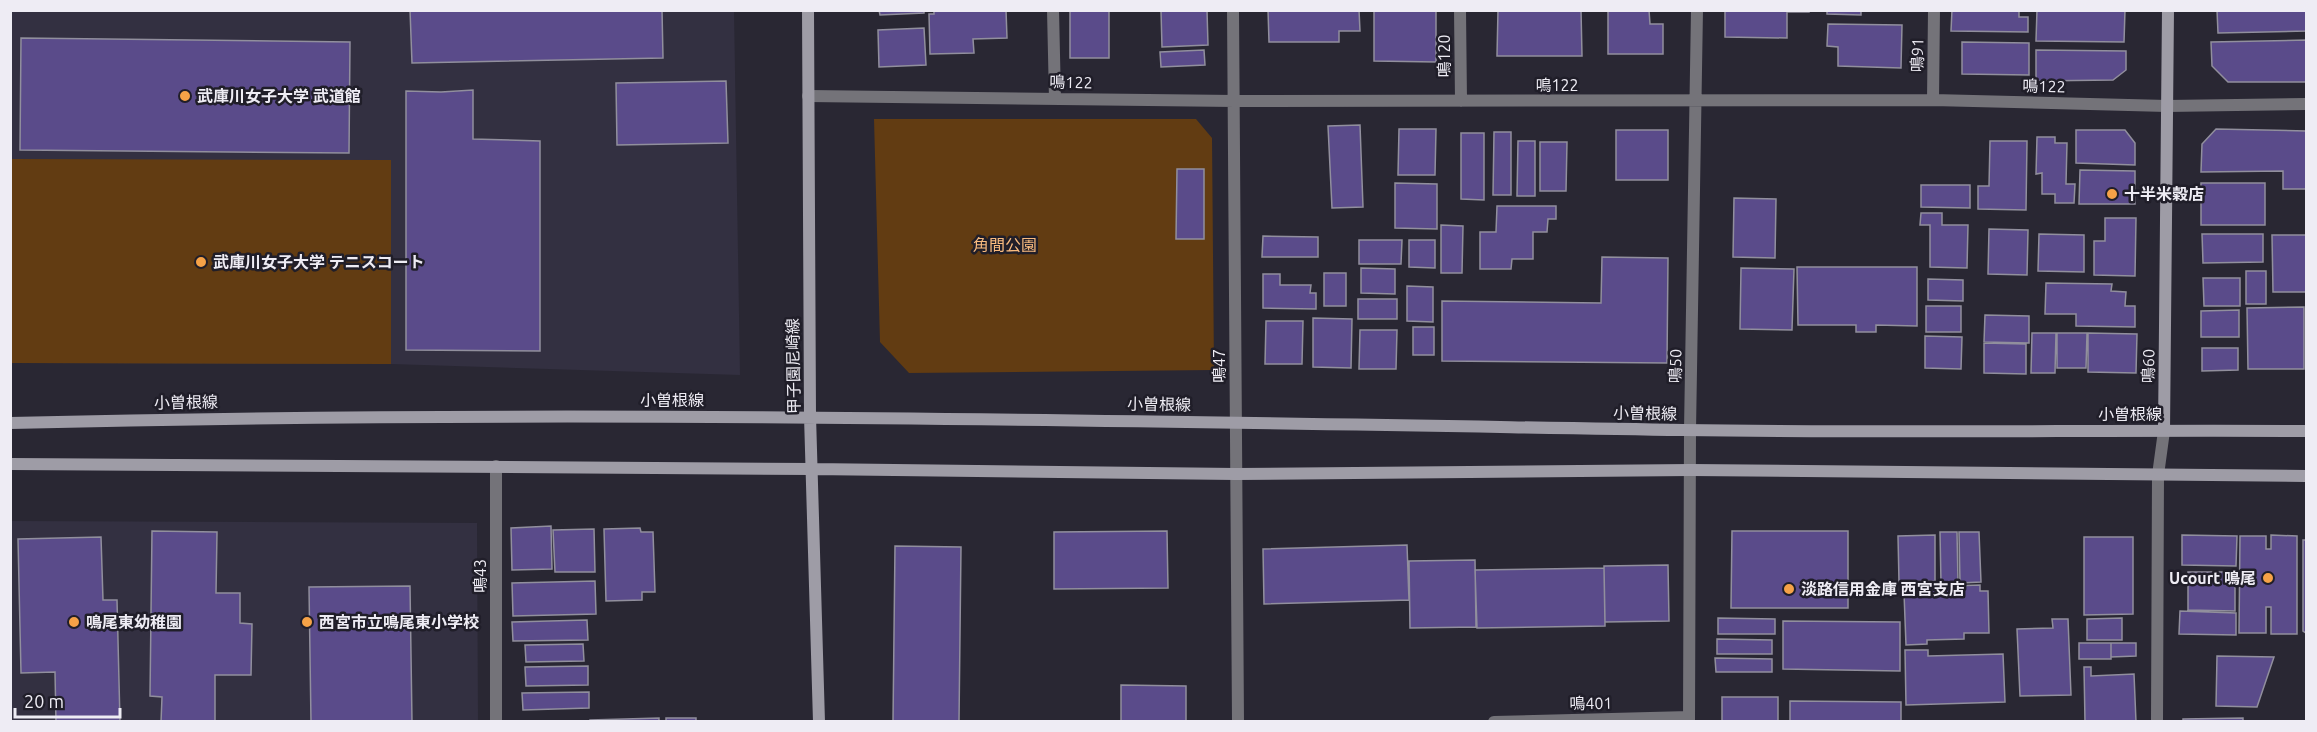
<svg xmlns="http://www.w3.org/2000/svg" width="2317" height="732" font-family="Ubuntu,'Noto Sans JP',sans-serif">
<rect width="100%" height="100%" fill="#292733"/>
<path fill="#333041" d="M10,11H734L740,375L391,364L11,363Z
M11,521L477,523L478,721L11,722Z"/>
<path fill="#623c12" d="M874,119H1196L1212,138L1214,370L909,373L880,342Z
M11,159L391,160V364L11,363Z"/>
<path fill="#5a4b8a" stroke="#918f9d" stroke-width="1.5" d="M410,10H662L663,58L412,63Z
M879,10H924V13L880,15Z
M934,10H1006L1007,38L973,39L974,53L930,54L929,14H934Z
M1070,10H1109V58H1070Z
M1207,10L1208,45L1162,47L1161,11Z
M1268,10H1359L1360,31H1339V42H1269Z
M1374,10H1436V62L1374,61Z
M1498,10H1581L1582,56H1497Z
M1608,10H1649L1650,24H1663V54H1608Z
M1725,10H1809V12H1787V38L1725,37Z
M1827,10H1861V15L1827,14Z
M1952,10H2019V17H2028V32L1951,31Z
M2037,10H2125L2124,42L2036,41Z
M2217,10H2306V31L2218,33Z
M1828,24L1902,25L1901,68L1838,66V47L1827,46Z
M924,28L926,65L879,67L878,30Z
M21,38L350,42L349,153L20,150Z
M2306,40V82H2228L2212,66L2211,42Z
M1962,42L2029,43V75L1962,74Z
M1204,50L1205,65L1161,67L1160,52Z
M2036,50L2126,51V70L2113,80L2036,81Z
M726,81L728,143L617,145L616,83Z
M473,90V139L540,141V351L406,350V91L441,92Z
M1360,125L1363,207L1332,208L1328,126Z
M1399,129H1436L1435,175H1398Z
M2216,129L2306,131V189H2283V171L2201,172L2202,144Z
M1616,130H1668V180H1616Z
M2076,130H2125L2135,143V165L2076,163Z
M1494,132H1511V195H1493Z
M1461,133H1484V200L1461,199Z
M2037,137H2055V143H2067L2066,184H2075L2074,203H2055V194H2042V173L2036,174Z
M1518,141H1535V196H1517Z
M1990,141H2027L2026,210L1978,209V186H1989Z
M1540,142H1567L1566,191H1540Z
M1177,169H1204V239H1176Z
M2080,170L2135,171V204H2079Z
M1395,183L1437,184V229L1395,228Z
M2201,183H2265V225H2201Z
M1921,185H1970V208L1921,207Z
M1734,198L1776,199L1775,258L1733,257Z
M1497,206H1556V219H1548L1547,232H1533V259H1512L1511,269H1480V232H1496Z
M1921,213H1942V225H1968L1967,268L1930,267V225H1920Z
M2105,218H2136L2135,276L2094,275V241H2105Z
M1441,225L1463,226L1462,273H1441Z
M1989,229L2028,230L2027,275L1988,274Z
M2039,234L2084,235V272L2038,271Z
M2202,234H2263V262L2203,263Z
M2272,235H2306V292H2273Z
M1263,236L1318,237V257H1262Z
M1359,240H1402L1401,264H1359Z
M1409,240H1435V268L1409,267Z
M1602,257L1668,258L1667,363L1442,361V301L1601,303Z
M1797,267H1917V326L1876,325V332H1856V325H1798Z
M1361,268L1395,269V294L1361,293Z
M1741,268L1794,269L1792,330L1740,329Z
M2246,271H2266V304H2246Z
M1324,273H1346V306H1324Z
M1263,274H1280V285H1311L1310,293H1316V309L1263,308Z
M2203,278H2240V306H2204Z
M1928,279L1963,280V301L1928,300Z
M2046,283L2112,284L2111,291L2126,292L2125,306H2135V327L2076,326V314H2045Z
M1407,286L1433,287V322L1407,321Z
M1358,299H1397V319H1358Z
M1926,306H1961V332H1926Z
M2304,307V369H2248L2247,308Z
M2239,310V337H2201V311Z
M1985,315L2029,316V343L1984,342Z
M1313,318L1352,319L1351,368L1313,367Z
M1266,321H1303L1302,364H1265Z
M1413,327H1434V355H1413Z
M1360,330H1397L1396,369H1359Z
M2032,333H2056L2055,373H2031Z
M2057,333H2087L2086,368H2057Z
M2088,333L2137,334L2136,373L2088,372Z
M1925,336L1962,337L1961,369L1925,368Z
M1984,343L2026,344V374L1984,373Z
M2202,348H2238V370L2202,371Z
M551,526L552,569L512,570L511,528Z
M640,528L641,532H653L655,592H642V600L606,601L604,529Z
M594,529L595,572H555L553,530Z
M152,531L217,532L216,593H240V623L252,624L251,675H215V722H161L162,697L150,696Z
M1167,531L1168,588L1054,589V532Z
M1732,531H1848V608H1731Z
M1940,532H1957L1958,582L1941,583Z
M1959,532H1979L1981,582L1960,583Z
M1935,535V581L1899,582L1898,536Z
M2182,535L2237,536L2236,566L2182,565Z
M2271,535L2297,536V634H2271V607H2266V633H2239L2240,536H2266V549H2271Z
M101,537L103,600H117L120,722H56L55,672L21,673L18,539Z
M2084,537H2133V614L2084,615Z
M2303,540H2306V633L2303,631Z
M1407,545L1409,600L1264,604L1263,549Z
M895,546L961,547L959,722H893Z
M1475,560L1476,627L1410,628L1409,561Z
M1668,565L1669,621L1605,622L1604,566Z
M1604,568L1605,626L1477,628L1475,570Z
M2188,572H2235V611L2188,610Z
M595,581L596,614L513,616L512,583Z
M1980,585V591H1988L1989,633H1964V639L1927,640V644L1906,645L1904,593L1926,592L1925,587Z
M410,586L412,722H311L309,587Z
M2180,611L2236,613V635L2179,634Z
M1718,618L1775,619V634H1718Z
M2122,618V640H2087V619Z
M2052,619H2068L2071,695L2020,696L2017,629L2053,628Z
M587,620L588,640L513,641L512,622Z
M1783,621L1900,622V671L1783,669Z
M1717,639L1772,640V654H1717Z
M2079,643H2111V659H2079Z
M2111,643H2136V656L2111,657Z
M583,644L584,661L526,662L525,645Z
M1905,650H1928V656L2003,654L2005,702L1906,705Z
M2217,656L2274,657L2257,707L2216,706Z
M1715,658L1772,659V672H1716Z
M588,666V685L526,686L525,667Z
M2084,667H2091V676L2134,674L2136,722H2085Z
M1121,685L1186,686V722H1121Z
M589,692V708L523,710L522,693Z
M1722,697H1778V722H1722Z
M1790,701L1901,702V722H1790Z
M659,718V722H590V720Z
M666,718H696V722H666Z
M2243,718V722H2183V719Z"/>
<g fill="none" stroke-linecap="round" stroke-linejoin="round">
<path stroke="#747379" stroke-width="12" d="M1053,10L1055,99
M1233,10L1238,722
M1460,10L1461,101
M808,96L1235,101L1933,100L2167,106L2306,104
M1933,100L1934,10
M496,466V722
M1494,722L1689,717
M1689,722L1690,430L1697,10
M2157,722L2158,475L2164,431"/>
<path stroke="#9e9ca6" stroke-width="12" d="M808,10L810,416L819,722
M10,423C568,409 1126,421 1683,430C1891,433 2099,430 2306,431
M2164,431L2168,10
M10,464L812,469L1236,474L1691,470L2306,476"/>
</g>
<g fill="#f6a247" stroke="#201e29" stroke-width="2">
<circle cx="185" cy="96" r="6"/>
<circle cx="2112" cy="194" r="6"/>
<circle cx="201" cy="262" r="6"/>
<circle cx="2268" cy="578" r="6"/>
<circle cx="1789" cy="589" r="6"/>
<circle cx="74" cy="622" r="6"/>
<circle cx="307" cy="622" r="6"/>
</g>
<g text-anchor="middle" stroke-width="5" stroke-linejoin="round" paint-order="stroke">
<g font-size="16" fill="#eeecf4" stroke="#201e29">
<text transform="translate(1917 55) rotate(-89)" y="6">鳴91</text>
<text transform="translate(1444 56) rotate(-90)" y="6">鳴120</text>
<text transform="translate(1071 82) rotate(1)" y="6">鳴122</text>
<text x="1557" y="91">鳴122</text>
<text transform="translate(2044 86) rotate(1)" y="6">鳴122</text>
<text transform="translate(793 366) rotate(-91)" y="6">甲子園尼崎線</text>
<text transform="translate(1219 366) rotate(-90)" y="6">鳴47</text>
<text transform="translate(1675 366) rotate(-89)" y="6">鳴50</text>
<text transform="translate(2148 366) rotate(-89)" y="6">鳴60</text>
<text x="672" y="406">小曽根線</text>
<text transform="translate(186 402) rotate(-1)" y="6">小曽根線</text>
<text transform="translate(1159 404) rotate(1)" y="6">小曽根線</text>
<text transform="translate(1645 413) rotate(1)" y="6">小曽根線</text>
<text x="2130" y="420">小曽根線</text>
<text transform="translate(480 576) rotate(-90)" y="6">鳴43</text>
<text transform="translate(1591 703) rotate(-1)" y="6">鳴401</text>
</g>
<g font-size="16" font-weight="bold" fill="#eeecf4" stroke="#201e29" text-anchor="start">
<text x="197" y="102">武庫川女子大学 武道館</text>
<text x="2124" y="200">十半米穀店</text>
<text x="213" y="268">武庫川女子大学 テニスコート</text>
<text x="2256" y="584" text-anchor="end">Ucourt 鳴尾</text>
<text x="1801" y="595">淡路信用金庫 西宮支店</text>
<text x="86" y="628">鳴尾東幼稚園</text>
<text x="319" y="628">西宮市立鳴尾東小学校</text>
</g>
<g font-size="16" fill="#f9bb7f" stroke="#201e29">
<text x="1005" y="251">角間公園</text>
</g>
</g>
<rect width="2317" height="732" fill="none" stroke="#eeecf4" stroke-width="24"/>
<path d="M15 708v9h105v-9" fill="none" stroke="#eeecf4" stroke-width="3"/>
<text x="24" y="708" font-size="18" fill="#eeecf4" stroke="#201e29" stroke-width="4.5" paint-order="stroke">20 m</text>
</svg>
